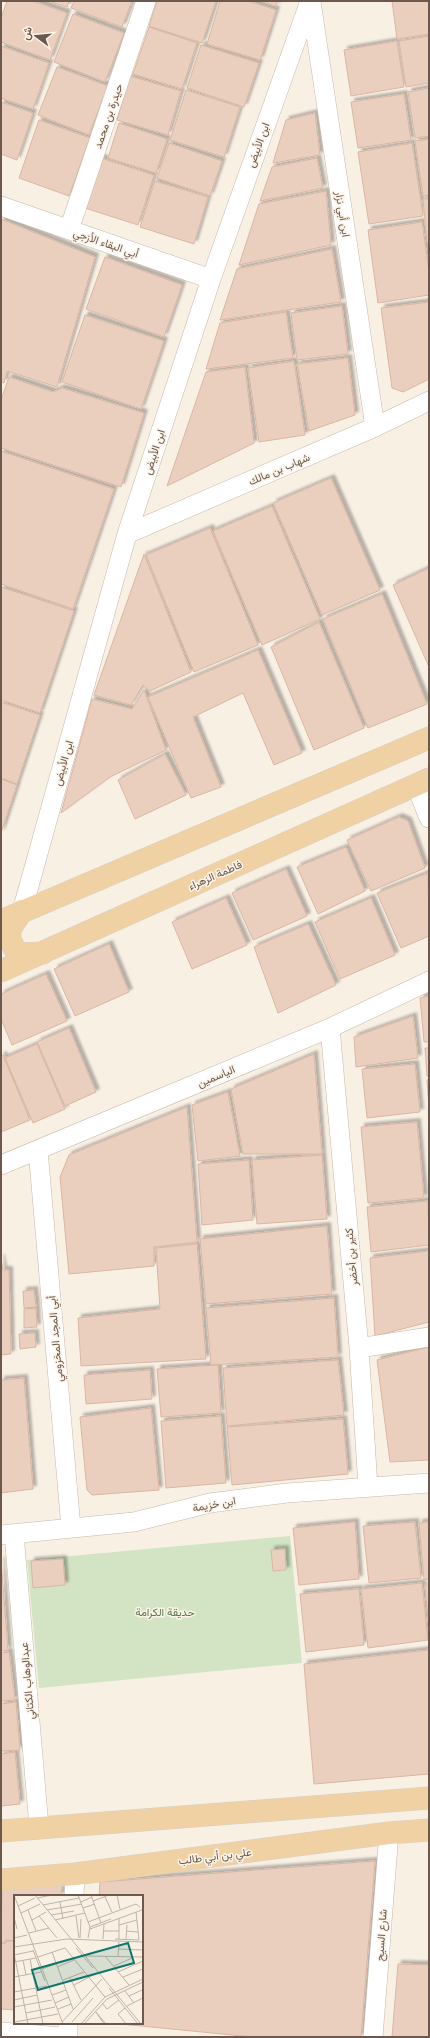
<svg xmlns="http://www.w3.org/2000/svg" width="430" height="2038" font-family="'Open Sans',Vazirmatn,sans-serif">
<defs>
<filter id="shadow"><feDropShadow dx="3.5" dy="-3.5" stdDeviation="1" flood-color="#0004"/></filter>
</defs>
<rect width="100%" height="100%" fill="#f9f0e4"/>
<path fill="#d2e4c4" d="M290,1536L302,1663L39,1688L27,1560Z"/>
<path fill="#eacfbf" stroke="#dab6a2" filter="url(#shadow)" d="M7,1H33L67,13L50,60L1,42V18Z
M48,1H69L67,7Z
M74,1H132L122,27L71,8Z
M157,1H216L202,43L149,26Z
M220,1H249L276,10L260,60L207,44Z
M260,1H277L276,6Z
M392,1H429V34L397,39Z
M73,14L124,33L105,82L54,62Z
M149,27L197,43L182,89L133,74Z
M429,36V83L406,87L399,41Z
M397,41L404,87L351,96L344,50Z
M201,45L259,63L244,107L187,88Z
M1,46L49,63L33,109L1,98Z
M57,67L108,86L89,135L38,115Z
M130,76L181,91L168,135L117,120Z
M429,88V136L415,138L408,92Z
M186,90L240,107L224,157L170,140Z
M404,94L411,140L358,148L351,102Z
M1,102L33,113L17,160L1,154Z
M315,113L320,155L273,163L286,120Z
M39,120L90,138L69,196L19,178Z
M119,123L167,139L156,173L108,158Z
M429,139V195L423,196L415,141Z
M169,143L222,161L210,196L157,178Z
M412,143L423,216L369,224L358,152Z
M101,158L154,175L138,225L85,208Z
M317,158L323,188L260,201L272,167Z
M155,181L208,197L194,244L140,227Z
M326,191L331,245L239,265L259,204Z
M423,199H429V241L427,242Z
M1,219L95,257L57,387L7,371L4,383L1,382Z
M422,222L429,271V295L378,303L368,230Z
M332,249L341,302L220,320L237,269Z
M105,257L182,285L164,337L86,309Z
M429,302V379L403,392L392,388L381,308Z
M342,306L348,354L297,360L291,313Z
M286,312L293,358L206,369L220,323Z
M85,315L164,341L141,409L62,382Z
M348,358L355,415L309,431L297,364Z
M294,361L305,435L259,442L248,368Z
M245,367L254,443L167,486L206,372Z
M9,377L53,392L62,388L144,413L121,487L1,448V400Z
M1,451L114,489L73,609L1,584Z
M331,478L380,590L322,615L273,503Z
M272,506L320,619L262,645L213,531Z
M210,528L258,645L194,672L146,555Z
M144,554L191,672L150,691L143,685L131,705L94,695Z
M429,568V667L393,585Z
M1,587L74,611L40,713L1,700Z
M382,594L427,704L368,728L323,619Z
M319,622L364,728L314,750L271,647Z
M258,650L302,753L274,765L243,693L193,717L221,787L191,798L148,697Z
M144,690L166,750L110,777L61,813L92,699L132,709Z
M1,702L40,715L17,784L1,778Z
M165,754L186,795L135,819L118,780Z
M1,779L17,785L1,833Z
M399,817L408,821L425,868L371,891L347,840Z
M346,847L365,891L318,914L297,867Z
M286,869L307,916L253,940L232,893Z
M428,873L429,936L401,948L377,893Z
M226,898L247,945L192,969L172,922Z
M371,898L395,955L340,979L315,922Z
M308,924L336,985L278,1013L254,947Z
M109,944L129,992L75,1016L54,969Z
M46,974L67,1021L12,1045L1,1019V994Z
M429,996V1042H424L420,998Z
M413,1016L418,1058L356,1067L354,1037Z
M69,1028L96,1092L65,1106L37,1042Z
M37,1044L65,1109L33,1123L5,1058Z
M425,1048H429V1076H427Z
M314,1054L322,1154H243L231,1089Z
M3,1055L30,1120L1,1132V1056Z
M415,1064L420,1112L367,1118L362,1069Z
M429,1079V1107L427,1080Z
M228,1092L240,1156L198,1161L192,1105Z
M187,1107L197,1242L154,1247V1266L69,1274L60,1177L69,1155Z
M417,1122L424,1198L368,1203L361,1127Z
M322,1155L327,1219L257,1224L252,1160Z
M249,1160L253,1220L202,1225L198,1164Z
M428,1201L429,1245L371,1252L367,1207Z
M327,1226L332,1294L206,1304L200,1239Z
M197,1244L206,1359L81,1366L78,1318L160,1309L156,1248Z
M429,1251V1322L375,1336L370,1258Z
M1,1258L3,1270H9L11,1354L1,1355Z
M34,1290L36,1307L24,1308L23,1291Z
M334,1298L338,1357L211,1365L206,1308Z
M36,1308L37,1327L24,1328V1309Z
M35,1333L36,1347L20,1349L19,1334Z
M429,1347V1460L390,1462L377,1360Z
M338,1360L344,1415L227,1426L223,1368Z
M218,1365L221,1413L161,1417L157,1369Z
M150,1370L152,1399L86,1404L84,1375Z
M24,1378L33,1489L1,1493V1380Z
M151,1408L159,1490L92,1495L87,1490L80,1417Z
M221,1416L226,1483L166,1488L161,1421Z
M343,1419L348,1474L232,1485L227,1427Z
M355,1522L359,1579L299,1585L293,1528Z
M415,1522L421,1578L369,1583L363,1526Z
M429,1522V1579L424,1580L419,1523Z
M285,1549L286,1570L273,1571L271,1550Z
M63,1559L65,1585L33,1588L31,1561Z
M1,1560L8,1650L1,1651Z
M422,1583L428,1640L368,1648L361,1589Z
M425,1585H429V1628Z
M359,1589L364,1645L306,1652L300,1594Z
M429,1650V1774L314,1784L304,1664Z
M9,1652L15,1700L1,1701V1653Z
M16,1702L20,1750L1,1751V1704Z
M15,1752L20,1804L1,1806V1754Z
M375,1861L361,2037H253L110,2023H142V1896H99L100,1882Z
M62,1884L61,1896H15V1941L6,1940L5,1943L1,1942L2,1888Z
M6,1941H15V2010L1,2009V1943H6Z
M398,1964L429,1965V2037H392Z"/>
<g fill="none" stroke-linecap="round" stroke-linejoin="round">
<g stroke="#c8b8ac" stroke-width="20">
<path id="minor" d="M311,2L375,427
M1,206L211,279
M69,230L146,1
M127,534L375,427L429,401
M416,785L429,818
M22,911L127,534L211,279L310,1
M330,1028L359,1348L368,1487
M38,1150L71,1528
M1,1165L330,1028L429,981
M359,1348L429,1337
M14,1534L39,1827
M1,1535L134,1522L210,1503L287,1493L429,1483
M74,1896L75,1874
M1,2032L61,2037
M68,2037V2023
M373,2037L389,1833"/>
</g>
<g stroke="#d6d0cd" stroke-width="23">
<path id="major" d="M22,911L10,929V939L14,948L21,954L43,953
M1,921L429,738
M1,971L429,779
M1,1831L429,1798
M1,1880L75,1874L389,1833L429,1830"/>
</g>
<use href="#minor" stroke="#fff" stroke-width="19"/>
<use href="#major" stroke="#efd1a4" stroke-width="22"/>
</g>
<g text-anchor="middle" stroke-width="3" stroke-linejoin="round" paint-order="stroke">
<g font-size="11" fill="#6d584d" stroke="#fcf4e9">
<text transform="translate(108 116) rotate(-71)" y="4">حيدرة بن محمد</text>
<text transform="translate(258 145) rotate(-70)" y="4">ابن الأبيض</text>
<text transform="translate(343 214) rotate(81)" y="4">ابن أبي نزار</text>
<text transform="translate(106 243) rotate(19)" y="4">أبي البقاء الأزجي</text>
<text transform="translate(154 452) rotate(-72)" y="4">ابن الأبيض</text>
<text transform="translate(279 469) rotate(-23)" y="4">شهاب بن مالك</text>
<text transform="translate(63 763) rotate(-74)" y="4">ابن الأبيض</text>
<text transform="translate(215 875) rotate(-24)" y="4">فاطمة الزهراء</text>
<text transform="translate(216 1076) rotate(-23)" y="4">الياسمين</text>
<text transform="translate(351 1257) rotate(-95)" y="4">كثير بن أخضر</text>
<text transform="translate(55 1339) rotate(-95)" y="4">أبي المجد المخزومي</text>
<text transform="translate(214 1504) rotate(-10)" y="4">ابن خزيمة</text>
<text transform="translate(27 1681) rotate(-95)" y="4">عبدالوهاب الكتاني</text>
<text transform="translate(215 1856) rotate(-7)" y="4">علي بن أبي طالب</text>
<text transform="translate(381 1935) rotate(-86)" y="4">شارع السيح</text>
</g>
<g font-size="11" fill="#58774a" stroke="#fcf4e9">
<text x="165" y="1616">حديقة الكرامة</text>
</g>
</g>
<g transform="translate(14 1895)">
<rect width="129" height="129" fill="#f9f0e4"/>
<path fill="none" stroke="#c1b3a8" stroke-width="1" d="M0,0L49,129M21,0L127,129M64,0L76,32L74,43M77,0L87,28M103,0L106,14M91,2L98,17M23,3L38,0M79,6L95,0M46,7L49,24M67,7L78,2M29,10L65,3M4,11L21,3M69,13L81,9M14,15L22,36M33,15L68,9M122,17L125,45M7,18L26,9M37,20L60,16M25,21L43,43M62,21L65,43M0,22L3,34M18,25L32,17M41,25L71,18M74,27L122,9L126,12M105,30L123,25M76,32L97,24M76,34L128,15M90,36H105M112,36L124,37M15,38L35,33M0,43L13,40M66,43L67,24M89,44L90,29M101,44L125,45M105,44V23M112,44L113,30M0,52L53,44L129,47M62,53L79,73M104,54L129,55M19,55L31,86M38,57L59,114M0,58L14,129M0,60L19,56M72,61L129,62M91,61L115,90M104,61L105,47M24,62L51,53L91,102M16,64L29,129M9,65L12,80M0,67L22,63M100,71L118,63M43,72L60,65M28,74L42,69M104,77L129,66M0,82L27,77M109,82L129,74M56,83L67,105M49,85L70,77M60,90L83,78M95,93L124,129M111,96L120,108M0,97L33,91M38,100L52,95M115,101L128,95M0,105L23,100M41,108L55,102M88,108L93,114L105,105M113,111L129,103M0,112L38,105M111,113L104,119L112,129M44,114L57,109M12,118L41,112M1,127L44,119M48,127L88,84M58,127L79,103M67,129L91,102L129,84M70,129L93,104L129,87M90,129L82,117L92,129"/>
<path fill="#0f766e" fill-opacity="0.15" stroke="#0f766e" stroke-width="2" d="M114,48L120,68L24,95L18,75Z"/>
<rect width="129" height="129" fill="none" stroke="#6d584d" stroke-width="2"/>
</g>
<rect width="430" height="2038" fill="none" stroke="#6d584d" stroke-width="4"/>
<g transform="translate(36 36) rotate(286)" stroke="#fcf4e9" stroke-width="3" paint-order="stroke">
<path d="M0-3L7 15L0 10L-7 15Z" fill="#6d584d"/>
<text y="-6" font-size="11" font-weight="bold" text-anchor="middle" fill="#6d584d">ش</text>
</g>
</svg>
